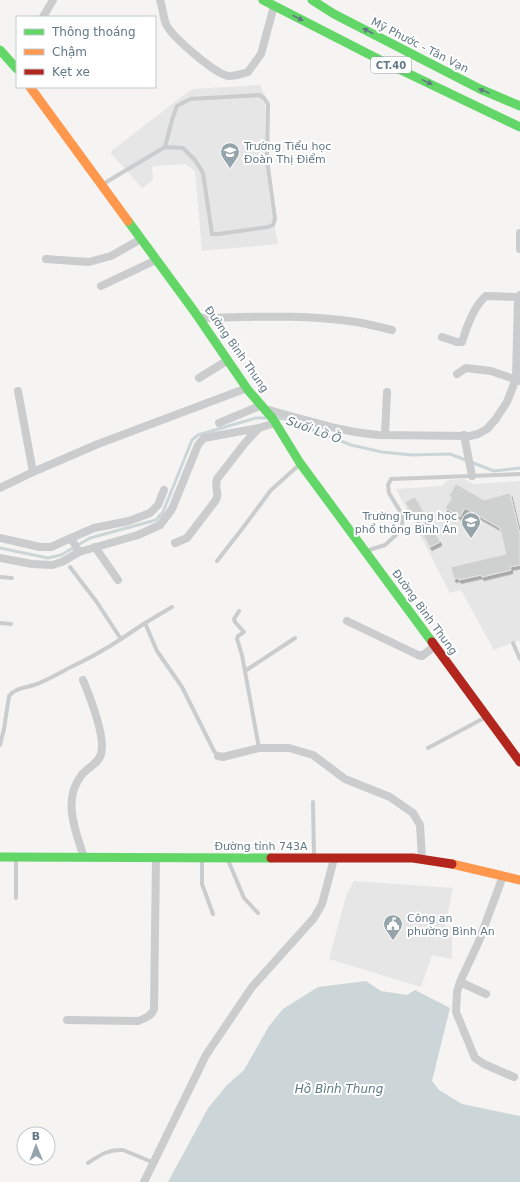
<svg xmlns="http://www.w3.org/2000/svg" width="520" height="1182" font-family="'DejaVu Sans',sans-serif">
<defs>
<filter id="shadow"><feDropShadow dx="2" dy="3.5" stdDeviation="0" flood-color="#0004"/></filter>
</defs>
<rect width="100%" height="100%" fill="#f5f4f2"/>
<path fill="#e5e6e5" d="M260,85L265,95L266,160L270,202L278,244L202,251L195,171L186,164L152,166L153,180L142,188L110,152L181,97L193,89Z
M465,479L473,484L520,481V640L494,650L461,590L450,593L396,489L441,486L448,480Z
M354,881L453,888L445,926L452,927V959L432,955L421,987L329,959L347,893Z"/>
<path fill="#ccd6d8" d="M366,981L381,991L407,995L415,990L450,1008L432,1081L439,1090L462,1104L520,1116V1182H168L208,1108L227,1085L244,1070L269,1026L283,1009L318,987Z"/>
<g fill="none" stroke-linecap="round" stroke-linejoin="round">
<path stroke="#ccd6d8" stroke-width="3" d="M276,418L285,419L351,445L382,452L412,455L450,454L494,471L520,468
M0,548L48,558L61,555L90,538L156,520L163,512L192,440L198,435L256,418H268"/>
</g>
<path fill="#cfd0d0" stroke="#e4e4e2" filter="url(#shadow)" d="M456,484L484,500L510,493L520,535V565L510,567L511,570L482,577L481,575L459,580V578L454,579L451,567L506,554L500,528L465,508L460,517L445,508L452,498L449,496Z
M415,497L440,542L430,547L405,502Z"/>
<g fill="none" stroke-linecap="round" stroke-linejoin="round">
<path stroke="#cacccd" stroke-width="4" d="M259,95L264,98L268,104L267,160L275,219L273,225L268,227L218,234H212L203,173L195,160L183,148L165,147L172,120L177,106L190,99Z
M103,184L165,147
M366,551L385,545L397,534L402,525L403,516L389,493L388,485L391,479L520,474
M217,561L242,529L271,490L299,465
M0,577L12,578
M239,611L234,619L235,622L244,632L238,636L237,639L242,655L259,748
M0,623L11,624
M145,623L157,651L182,687L214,751L218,756
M121,639L145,623L172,607
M513,643L520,659
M245,671L295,638
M0,745L4,729L9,696C15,688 25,688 34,685C46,681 56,675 67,669C86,660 103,651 121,639L96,601L70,567
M428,748L486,717
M313,802L314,856
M16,859V898
M202,860V884L213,914
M228,860L244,898L258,913
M88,1163C100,1155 108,1149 123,1150L152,1162"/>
<path stroke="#cacccd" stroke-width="8" d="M160,0C163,8 163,17 166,24C171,36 216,75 229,76C235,76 242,74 248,72L261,54L274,6
M43,17L53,0
M520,233V249
M46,259L89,262L111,256L141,239
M101,286L156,260
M200,318C252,317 305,314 356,322C368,324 380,327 392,330
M442,337L457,342H462C466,328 475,304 486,296L518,297
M457,374L466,368L491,371L520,381
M199,378L228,360
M18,391L33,472
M265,409L335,428L355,432L378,435L470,436L478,434L487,429L495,420L507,402L516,379L518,297L520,295
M219,423L262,405
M385,435L387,392
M464,435L472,476
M0,488L33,472L98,444L247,388
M0,538L40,547H51L71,538
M175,543L187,538L216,500C220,493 214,489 217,479L245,443L259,428L275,423
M95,547L118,580
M79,552L71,538L94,528L129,521L150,513L158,505L164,490
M0,558L32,564L52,565L62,562L79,552L138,535L160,525L172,509L198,445L204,438L259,428
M347,621L418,655L422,656L435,646
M83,680C90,697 106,737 101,754C98,765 87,767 81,776C62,800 76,833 84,857
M218,756L223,757L259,748H289L313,755L345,779L390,797L413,813L420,825L422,859
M503,876L479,941L460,982L457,992L456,1012L475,1058L484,1064L514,1077
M460,982L486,994
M67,1020L138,1021C146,1018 151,1016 154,1009L156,858
M144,1182L206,1055L252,987L314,918L322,904L334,859"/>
<path stroke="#63d668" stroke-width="9" d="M263,0L382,61L520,127
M312,0L334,14L480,89L520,106
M0,50L17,69
M128,221L194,311L248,390L273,419L300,463L432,642
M0,857L271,858"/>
<path stroke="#ff974d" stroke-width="9" d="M30,87L128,221
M452,864L520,880"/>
<path stroke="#b3261e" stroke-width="9" d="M432,642L520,762
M271,858H413L452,864"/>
</g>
<defs><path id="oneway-solid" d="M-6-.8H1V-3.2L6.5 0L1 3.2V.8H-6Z"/></defs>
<g fill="#627885">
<use href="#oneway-solid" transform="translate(298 18) rotate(27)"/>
<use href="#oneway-solid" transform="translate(368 31) rotate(-153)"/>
<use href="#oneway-solid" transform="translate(427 82) rotate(26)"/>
<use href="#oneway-solid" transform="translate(484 91) rotate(-157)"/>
</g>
<defs>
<g id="school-pin" transform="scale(1)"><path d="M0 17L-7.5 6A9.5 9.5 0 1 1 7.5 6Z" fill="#95a3ab" stroke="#fff"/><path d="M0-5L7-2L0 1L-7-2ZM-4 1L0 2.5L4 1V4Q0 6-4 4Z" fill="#fff"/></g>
<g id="civic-pin" transform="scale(1)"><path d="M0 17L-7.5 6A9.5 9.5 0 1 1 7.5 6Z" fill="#95a3ab" stroke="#fff"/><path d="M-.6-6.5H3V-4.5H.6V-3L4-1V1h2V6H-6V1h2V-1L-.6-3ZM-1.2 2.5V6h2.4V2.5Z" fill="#fff"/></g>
</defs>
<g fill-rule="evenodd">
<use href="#school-pin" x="230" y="152"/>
<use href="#school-pin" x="471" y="522"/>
<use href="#civic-pin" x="393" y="924"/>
</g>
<g text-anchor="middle" stroke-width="4" stroke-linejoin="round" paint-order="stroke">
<rect fill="#fff" stroke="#91a0aa" stroke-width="1" x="371" y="57" width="40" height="16" rx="3"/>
<g font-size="10" font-weight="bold" fill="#627885">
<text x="391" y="69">CT.40</text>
</g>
<g font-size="11" fill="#627885" stroke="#fff">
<text transform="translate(420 45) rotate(27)" y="4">Mỹ Phước - Tân Vạn</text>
<text transform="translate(237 349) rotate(55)" y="4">Đường Bình Thung</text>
<text transform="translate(425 612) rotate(54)" y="4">Đường Bình Thung</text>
<text x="261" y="850">Đường tỉnh 743A</text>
</g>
<g font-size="11" fill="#627885" stroke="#fff" text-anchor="start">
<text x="244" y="150">Trường Tiểu học<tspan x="244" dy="13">Đoàn Thị Điểm</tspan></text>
<text x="457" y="520" text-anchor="end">Trường Trung học<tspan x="457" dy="13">phổ thông Bình An</tspan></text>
<text x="407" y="922">Công an<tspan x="407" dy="13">phường Bình An</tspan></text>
</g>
<g font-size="12" font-style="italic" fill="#5e7b82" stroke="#fff">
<text transform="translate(314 430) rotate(20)" y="4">Suối Lồ Ồ</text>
<text x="339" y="1093">Hồ Bình Thung</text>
</g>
</g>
<rect x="16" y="16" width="140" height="72" fill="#ffffff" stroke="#c0c9ce"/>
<rect x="24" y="29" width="20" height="6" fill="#63d668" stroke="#c0c9ce"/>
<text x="52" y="36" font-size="12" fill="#627885">Thông thoáng</text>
<rect x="24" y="49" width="20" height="6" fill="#ff974d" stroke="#c0c9ce"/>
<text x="52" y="56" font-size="12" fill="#627885">Chậm</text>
<rect x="24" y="69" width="20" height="6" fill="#b3261e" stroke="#c0c9ce"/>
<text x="52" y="76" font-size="12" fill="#627885">Kẹt xe</text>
<g transform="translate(36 1146) rotate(359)"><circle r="19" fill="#ffffff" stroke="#c0c9ce"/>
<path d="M0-3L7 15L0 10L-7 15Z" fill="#95a3ab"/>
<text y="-6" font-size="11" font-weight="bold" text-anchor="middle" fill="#627885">B</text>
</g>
</svg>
